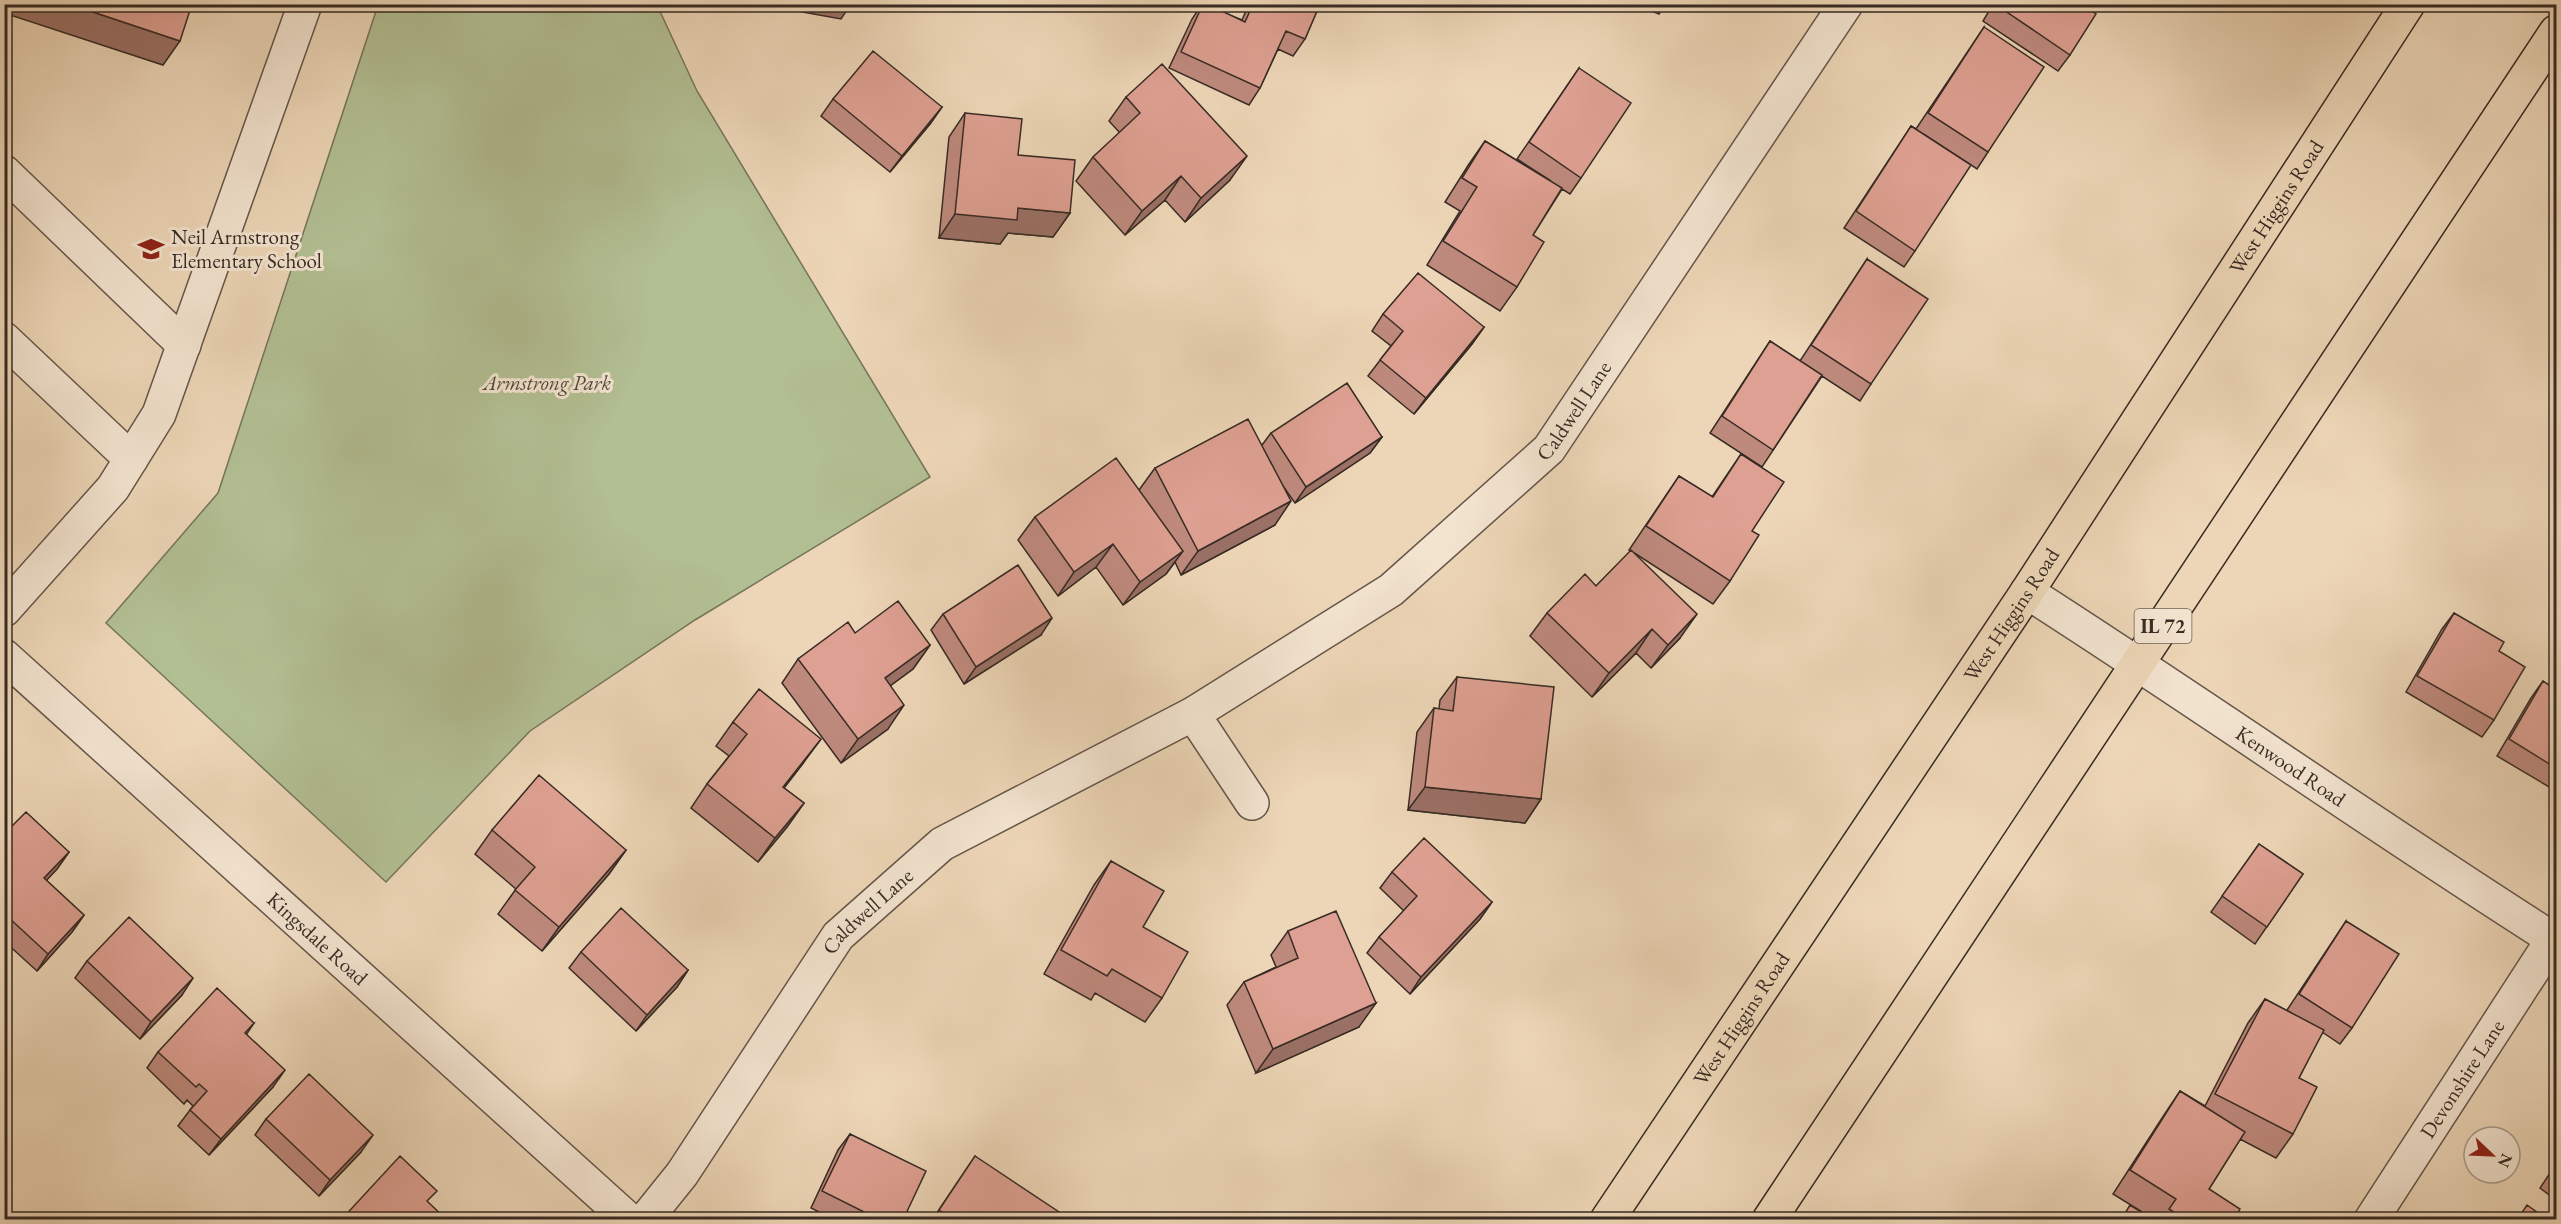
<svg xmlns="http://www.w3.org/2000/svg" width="2561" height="1224" font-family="'EB Garamond',serif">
<rect width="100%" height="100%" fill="#edd6b7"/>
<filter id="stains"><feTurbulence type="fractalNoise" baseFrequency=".00333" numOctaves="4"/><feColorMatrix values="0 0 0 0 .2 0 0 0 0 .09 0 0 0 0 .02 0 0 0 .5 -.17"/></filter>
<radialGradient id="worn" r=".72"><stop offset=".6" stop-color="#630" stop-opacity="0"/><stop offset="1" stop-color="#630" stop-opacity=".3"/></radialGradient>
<path fill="#b2bf93" stroke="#74755c" stroke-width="1.5" d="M378,5H657L697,91L930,477L695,620L530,731L386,882L106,623L218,493Z"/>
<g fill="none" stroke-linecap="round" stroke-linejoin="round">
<g stroke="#645649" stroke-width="36">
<g id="minor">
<path d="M4,172L184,345"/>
<path d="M4,339L131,459"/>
<path id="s1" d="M2027,592C2205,706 2378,828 2556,941"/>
<path d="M4,610L113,488L159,414L305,4"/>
<path id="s2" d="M4,656L629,1220"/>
<path d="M1193,714L1252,803"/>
<path id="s3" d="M645,1220L682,1174L838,936L942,844L1193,714L1391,590L1549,449L1846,4"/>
<path id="s4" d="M2371,1220L2553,939"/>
</g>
</g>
<g stroke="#372b24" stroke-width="36">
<g id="major">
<path id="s5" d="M1607,1220L2027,592L2408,4"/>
<path d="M1769,1220L2556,32"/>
</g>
</g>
<use href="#minor" stroke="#f3e4d0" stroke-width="33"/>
<use href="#major" stroke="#edd6b7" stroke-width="33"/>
</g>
<path fill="#bf8a7e" stroke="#372b24" stroke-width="1.5" d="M1202,4L1242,20L1249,4H1320L1305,39L1293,56L1278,49L1260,88L1249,105L1169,68L1192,19Z
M1993,4H2082L2070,55L2058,71L1983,21Z
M1984,27L1988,152L1977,169L1925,135L1915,251L1904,267L1844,228L1900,143L1911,126L1916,129Z
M1579,68L1581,178L1570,194L1562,189L1533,235L1517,287L1500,311L1427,265L1460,211L1445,202L1469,164L1485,141L1551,181L1517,159Z
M1126,97L1230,180L1185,222L1165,200L1125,235L1076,181L1093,157L1120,133L1109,121Z
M833,99L942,107L930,124L890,172L821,116Z
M965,113L1018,155L1070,213L1053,237L1008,233L1000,244L939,238L949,137Z
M1867,259L1871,384L1860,401L1822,376L1762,467L1710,433L1770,341L1800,361Z
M1383,314L1484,327L1472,344L1414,414L1368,376L1391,346L1372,331Z
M1271,433L1382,437L1370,453L1295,503L1283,486L1275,525L1181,575L1175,562L1166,574L1123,605L1096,567L1058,596L1018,540L1035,517L1139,490L1155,468L1262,445Z
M1741,454L1752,531L1730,581L1713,604L1636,554L1680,638L1651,668L1636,653L1592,697L1530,636L1547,613L1596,586L1631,551L1629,550L1679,476L1712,497Z
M2454,613L2499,651L2494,720L2482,737L2406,692L2442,629Z
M943,614L1041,635L964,684L931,630Z
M855,633L930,645L913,669L890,686L888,729L841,763L782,683L798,659Z
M1457,677L1541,799L1525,823L1408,810L1417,732L1434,708L1439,709L1440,700Z
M2543,681L2556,690V791L2497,756L2531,698Z
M733,722L804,762L784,788L804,803L787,827L758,862L691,808L707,784L729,756L716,746Z
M492,830L626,850L609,874L542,951L498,914L516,889L475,854Z
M4,834L69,852L57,869L46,880L84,915L72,932L37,971L4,941Z
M2259,844L2303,874L2255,944L2211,912Z
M1111,861L1143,927L1162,998L1145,1022L1095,993L1091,1000L1044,974L1094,885Z
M1392,872L1492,902L1480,919L1410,994L1367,953L1379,937L1404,911L1380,888Z
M2346,921L2352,1028L2340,1044L2322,1032L2299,1078L2293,1134L2276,1158L2240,1139L2209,1189L2234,1220H2155L2113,1194L2164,1115L2180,1091L2205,1106L2248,1023L2265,999L2293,1014L2287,1010Z
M1288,931L1359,1027L1256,1073L1227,1005L1244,982L1276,967L1271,955Z
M581,952L688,970L677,987L636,1031L569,968Z
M87,961L182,995L140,1039L75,978Z
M254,1023L246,1035L273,1087L209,1155L178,1126L193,1106L187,1100L184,1104L147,1068L158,1052Z
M266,1119L361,1152L319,1196L255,1135Z
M850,1134L903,1220H835L811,1208L838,1150Z
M975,1156L1058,1220H932Z
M2556,1164V1200L2540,1188Z"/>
<path fill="#9b7066" stroke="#372b24" stroke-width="1.5" d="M4,4H69L180,41L163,65L4,13Z
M758,4H851L841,19Z
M1635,4H1665L1659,14Z
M942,107L930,124L890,172L902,156Z
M1247,156L1230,180L1185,222L1201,198Z
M1181,176L1165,200L1125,235L1142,211Z
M1018,208L1070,213L1053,237L1008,233L1000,244L939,238L955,214Z
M1484,327L1472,344L1414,414L1426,398Z
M1382,437L1370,453L1295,503L1306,487Z
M1291,501L1275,525L1181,575L1198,551Z
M1113,544L1096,567L1058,596L1074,572Z
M1183,551L1166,574L1123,605L1140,582Z
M1697,614L1680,638L1651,668L1668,645Z
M1052,618L1041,635L964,684L976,667Z
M1652,629L1636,653L1592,697L1609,673Z
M930,645L913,669L868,702L885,678Z
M904,705L888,729L841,763L858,739Z
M821,739L804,762L766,811L783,787Z
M1425,787L1541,799L1525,823L1408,810Z
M804,803L787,827L758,862L775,838Z
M626,850L609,874L542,951L559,927Z
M69,852L57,869L33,895L44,878Z
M1492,902L1480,919L1410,994L1421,977Z
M84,915L72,932L37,971L48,954Z
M688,970L677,987L636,1031L647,1015Z
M193,978L182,995L140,1039L151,1022Z
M1376,1003L1359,1027L1256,1073L1273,1049Z
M285,1070L273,1087L209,1155L221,1139Z
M373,1135L361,1152L319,1196L330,1180Z"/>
<path fill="#dea092" stroke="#372b24" stroke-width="1.5" d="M69,4H192L180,41Z
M1203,4H1207L1245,22L1253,4H1320L1305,39L1286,31L1260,88L1181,52Z
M1995,4H2082L2096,14L2070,55Z
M1984,27L2044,67L1988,152L1928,113Z
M873,51L942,107L902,156L833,99Z
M1162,64L1247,156L1201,198L1181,176L1142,211L1093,157L1140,113L1126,97Z
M1579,68L1631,103L1581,178L1529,142Z
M965,113L1022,119L1018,155L1075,160L1070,213L1018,208L1017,220L955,214Z
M1911,126L1971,165L1915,251L1856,211Z
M1485,141L1562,188L1533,235L1544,242L1517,287L1443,241L1477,187L1462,178Z
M1867,259L1928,299L1871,384L1811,345Z
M1418,273L1484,327L1426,398L1380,360L1403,331L1383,314Z
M1770,341L1822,375L1773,450L1722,416Z
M1347,383L1382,437L1306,487L1271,433Z
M1248,419L1291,501L1198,551L1155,468Z
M1741,454L1784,482L1752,531L1759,535L1730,581L1646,526L1679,476L1713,497Z
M1116,458L1183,551L1140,582L1113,544L1074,572L1035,517Z
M1631,550L1697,614L1668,645L1652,629L1609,673L1547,613L1585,574L1596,586Z
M1018,565L1052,618L976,667L943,614Z
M898,601L930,645L885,678L904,705L858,739L798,659L848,622L855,633Z
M2454,613L2504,642L2499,651L2525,667L2494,720L2417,676Z
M1457,677L1554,687L1541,799L1425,787L1434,708L1453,711Z
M2543,681L2556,690V768L2509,739Z
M759,689L821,739L783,787L804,803L775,838L707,784L747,734L733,722Z
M539,775L626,850L559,927L515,890L535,867L492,830Z
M26,812L69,852L44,878L84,915L48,954L8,917L4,921V834Z
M1424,838L1492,902L1421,977L1379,937L1417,896L1392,872Z
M2259,844L2303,874L2267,927L2222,896Z
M1111,861L1164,891L1143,927L1188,952L1162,998L1112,969L1107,976L1061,950Z
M621,908L688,970L647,1015L581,952Z
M1336,911L1376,1003L1273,1049L1244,982L1298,958L1288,931Z
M129,917L193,978L151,1022L87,961Z
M2346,921L2399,954L2352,1028L2299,994Z
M217,988L254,1023L245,1033L285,1070L221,1139L190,1110L207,1091L199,1084L196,1087L158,1052Z
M2265,999L2324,1030L2299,1078L2317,1087L2293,1134L2215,1094Z
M309,1074L373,1135L330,1180L266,1119Z
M2180,1091L2245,1132L2209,1189L2240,1209L2234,1220H2186L2169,1209L2176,1199L2130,1170Z
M850,1134L926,1171L903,1220H880L822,1191Z
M400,1156L437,1191L427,1201L447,1220H341Z
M975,1156L1062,1214L1058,1220H953L939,1210Z
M2556,1164V1175L2551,1171Z
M2130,1205L2154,1220H2121Z
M2527,1205L2548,1220H2517Z"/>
<defs>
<g id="school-bare" transform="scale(2.07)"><path d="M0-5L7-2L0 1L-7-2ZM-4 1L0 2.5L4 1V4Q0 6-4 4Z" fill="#8f2418" stroke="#f3e4d0" stroke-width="2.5" paint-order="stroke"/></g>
</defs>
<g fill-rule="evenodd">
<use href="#school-bare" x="151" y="249"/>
</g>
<g text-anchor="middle" stroke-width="6" stroke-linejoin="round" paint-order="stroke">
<rect fill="#f3e4d0" stroke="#6f6258" stroke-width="1.5" x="2134.5" y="609" width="57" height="34" rx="4.5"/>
<g font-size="20" font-weight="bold" fill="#372b24">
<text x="2163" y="633">IL 72</text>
</g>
<g font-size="21" fill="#372b24" stroke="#f3e4d0">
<text dy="7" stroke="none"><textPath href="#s5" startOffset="1214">West Higgins Road</textPath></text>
<text dy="7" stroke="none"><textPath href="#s3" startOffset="1256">Caldwell Lane</textPath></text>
<text dy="7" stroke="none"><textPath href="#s5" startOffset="728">West Higgins Road</textPath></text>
<text dy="7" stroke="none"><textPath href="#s1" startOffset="316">Kenwood Road</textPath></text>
<text dy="7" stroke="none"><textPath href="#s3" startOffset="382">Caldwell Lane</textPath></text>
<text dy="7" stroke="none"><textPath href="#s2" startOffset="422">Kingsdale Road</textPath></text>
<text dy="7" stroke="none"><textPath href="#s5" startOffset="242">West Higgins Road</textPath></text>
<text dy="7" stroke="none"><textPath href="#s4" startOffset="168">Devonshire Lane</textPath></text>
</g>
<g font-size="21" fill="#372b24" stroke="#f3e4d0" text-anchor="start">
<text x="171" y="244">Neil Armstrong<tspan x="171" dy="24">Elementary School</tspan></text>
</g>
<g font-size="21" font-style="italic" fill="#50493a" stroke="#f3e4d0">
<text x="547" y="390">Armstrong Park</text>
</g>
</g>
<rect width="2561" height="1224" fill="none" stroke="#edd6b7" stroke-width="24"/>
<rect x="6" y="6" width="2549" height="1212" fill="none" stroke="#372b24" stroke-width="3"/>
<rect x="12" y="12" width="2537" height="1200" fill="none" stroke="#372b24" stroke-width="1.5"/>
<g transform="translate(2492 1155) rotate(113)"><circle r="28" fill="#f3e4d0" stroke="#a89a8b" stroke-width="1.5"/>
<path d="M0-4.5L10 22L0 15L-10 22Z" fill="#8f2418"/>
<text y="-9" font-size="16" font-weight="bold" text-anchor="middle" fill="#372b24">N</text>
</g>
<rect width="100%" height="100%" filter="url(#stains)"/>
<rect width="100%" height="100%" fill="url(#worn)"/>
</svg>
